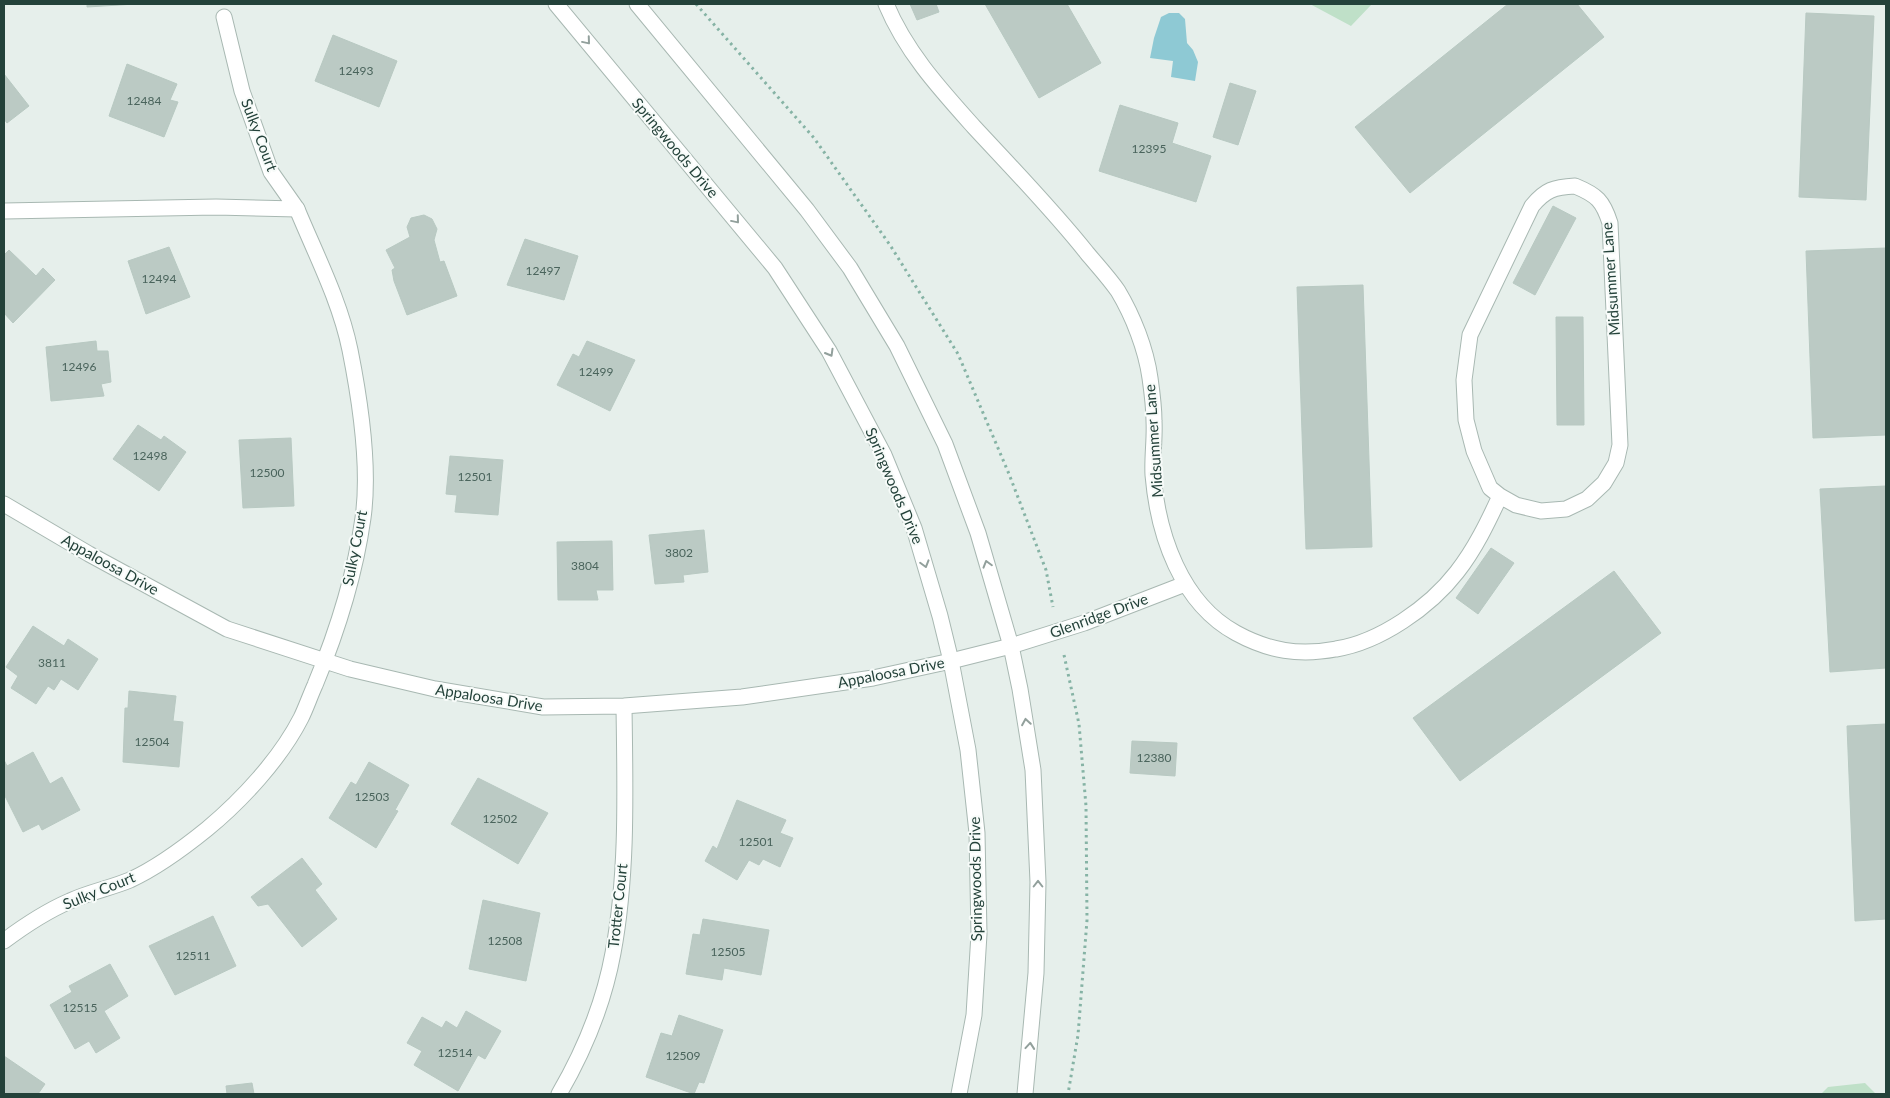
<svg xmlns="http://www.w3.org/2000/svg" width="1890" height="1098" font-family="Lato,sans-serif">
<rect width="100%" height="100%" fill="#e6efeb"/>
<path fill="#bfe0c8" d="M1310,4H1372L1351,26Z
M1865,1083L1876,1094H1821L1828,1087Z"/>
<path fill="#8ec9d4" d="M1169,13H1179L1185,19L1187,43L1193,50L1198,62L1195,81L1171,77L1173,61L1150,58L1154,38L1161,17Z"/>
<path fill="#bbcac4" stroke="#b8c9c2" d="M87,4H135L87,7Z
M910,4H936L939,12L917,20Z
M985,4H1067L1101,63L1039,98Z
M1508,4H1577L1604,37L1410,193L1355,127Z
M1806,13L1874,16L1866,200L1799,197Z
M333,35L397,61L379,107L315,81Z
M127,64L177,84L170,100L178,102L164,137L109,116Z
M4,74L29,106L7,123L4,119Z
M1230,83L1256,91L1238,145L1213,137Z
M1120,105L1178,123L1172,143L1211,156L1196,202L1099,171Z
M1553,206L1576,218L1535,295L1513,283Z
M424,215L432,219L437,229L434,240L440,262L444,261L457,296L407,315L394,281L392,270L395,268L386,250L410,237L407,227L411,218Z
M525,239L578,256L564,300L507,285Z
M169,247L190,297L146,314L128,261Z
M1886,248V435L1813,438L1806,251Z
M9,250L36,276L43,268L55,280L13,323L4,313V255Z
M1363,285L1372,547L1306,549L1297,287Z
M1556,317H1583L1584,425H1557Z
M96,341L97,351H108L111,382L101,384L104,396L51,401L46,347Z
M587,341L635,360L610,411L557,385L573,354L579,357Z
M138,425L161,440L164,436L186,452L159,491L113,459Z
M291,438L294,506L243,508L239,440Z
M450,456L503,460L498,515L455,512L457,495L446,494Z
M1886,486V668L1830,672L1820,489Z
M704,530L708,572L683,575L684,582L655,584L649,535Z
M612,541L613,590H596L598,600H558L557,542Z
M1491,548L1514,563L1478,614L1456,598Z
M1614,571L1661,633L1460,781L1413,718Z
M33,626L64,646L68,639L98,659L78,690L61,679L54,690L48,686L36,704L11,688L18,676L6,667Z
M129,691L176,696L173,721L183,722L179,767L123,762L125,708H128Z
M1886,724V919L1855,921L1847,726Z
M1132,741L1177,743L1175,776L1130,773Z
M33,752L50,784L62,777L80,810L42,830L39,824L23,832L4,794V760L7,766Z
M369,762L409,785L395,810L398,811L376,848L329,818L351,782L356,785Z
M478,778L548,813L518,864L451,824Z
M737,800L786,820L780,833L793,838L780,867L763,859L759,865L749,860L737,880L705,861L713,846L717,849Z
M302,858L322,884L315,890L337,919L302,947L268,904L258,906L251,897Z
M483,900L540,913L526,981L469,969Z
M213,916L236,966L175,995L149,946Z
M703,919L769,930L761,975L724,968L722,980L686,974L693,934L700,935Z
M110,964L128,996L104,1011L120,1038L96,1053L89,1041L75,1049L50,1005L72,992L69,986Z
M466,1011L501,1031L485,1059L478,1055L458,1091L414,1065L422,1051L407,1043L422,1017L442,1028L446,1021L457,1028Z
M679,1015L723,1030L704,1083L699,1082L694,1094L646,1077L661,1033L672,1036Z
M4,1056L45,1084L38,1094H4Z
M252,1083L254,1094H227L226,1086Z"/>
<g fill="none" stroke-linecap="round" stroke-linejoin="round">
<g stroke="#a8b8b2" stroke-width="17">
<path id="service" d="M224,17L242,91L271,172L297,209
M4,211L216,207L297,209"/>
</g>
<g stroke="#a8b8b2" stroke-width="17">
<path id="minor" d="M886,4C906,52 940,89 974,127C1012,168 1052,209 1087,253C1097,265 1109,278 1118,291C1133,316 1146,349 1150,378C1152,392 1154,407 1154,421C1155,439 1152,457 1153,475C1158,535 1181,603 1236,633C1269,651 1299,656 1336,649C1380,642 1430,607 1457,572C1475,549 1488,522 1500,496
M1575,186C1597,195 1603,201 1610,223L1620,445L1616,463L1604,483L1587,499L1566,509L1541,511L1516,505L1500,496L1490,488L1474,451L1466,420L1464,380L1470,335L1532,206C1545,190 1554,187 1575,186Z
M4,504L89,554L227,629L350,669L435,689L543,707L624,706L742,697L873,678L951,661L1011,646L1084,623L1185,584
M4,941C24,926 47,911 70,901C89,892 111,888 130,880C154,869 186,846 207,829C242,800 280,759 301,718C306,708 310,696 315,685C337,632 355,575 363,518C370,468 360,400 350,350C340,301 316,255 297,209
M559,1094C584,1051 604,1002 613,953C628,872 625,788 624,706"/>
</g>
<g stroke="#a8b8b2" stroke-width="17">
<path id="tertiary" d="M556,4L775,268L829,351L884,455L914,528L940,616L951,661L968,750L977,833L979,934L974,1015L959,1094
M637,4L807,210L850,268L897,346L945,444L978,533L1011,646L1020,689L1033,770L1038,882L1036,973L1025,1094"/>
</g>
<path stroke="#86b3a5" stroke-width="3" stroke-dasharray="2.5 4" stroke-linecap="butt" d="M696,4L814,138L890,245L958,354L1009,474L1046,570L1053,607
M1064,655L1079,724L1086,806L1087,920L1078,1035L1068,1094"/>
<use href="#service" stroke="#fff" stroke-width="15"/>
<use href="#minor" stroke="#fff" stroke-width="15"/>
<use href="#tertiary" stroke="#fff" stroke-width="15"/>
</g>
<defs><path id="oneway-chevron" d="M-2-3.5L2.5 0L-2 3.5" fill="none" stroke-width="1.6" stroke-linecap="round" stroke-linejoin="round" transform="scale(1.25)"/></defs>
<g stroke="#92a09c">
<use href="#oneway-chevron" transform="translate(587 41) rotate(50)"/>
<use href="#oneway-chevron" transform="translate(736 220) rotate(50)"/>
<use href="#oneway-chevron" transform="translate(830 353) rotate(60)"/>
<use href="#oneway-chevron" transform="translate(925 564) rotate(74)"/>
<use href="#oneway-chevron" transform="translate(987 564) rotate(-106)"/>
<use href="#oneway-chevron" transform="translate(1026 722) rotate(-99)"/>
<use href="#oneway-chevron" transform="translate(1038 884) rotate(-90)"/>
<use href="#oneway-chevron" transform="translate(1030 1046) rotate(-85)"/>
</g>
<g text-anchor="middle" stroke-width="4" stroke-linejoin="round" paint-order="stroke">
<g font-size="12" fill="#4a645c">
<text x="356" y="75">12493</text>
<text x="144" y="105">12484</text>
<text x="1149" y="153">12395</text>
<text x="543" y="275">12497</text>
<text x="159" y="283">12494</text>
<text x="79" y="371">12496</text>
<text x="596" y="376">12499</text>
<text x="150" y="460">12498</text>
<text x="267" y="477">12500</text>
<text x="475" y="481">12501</text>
<text x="679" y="557">3802</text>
<text x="585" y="570">3804</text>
<text x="52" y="667">3811</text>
<text x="152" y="746">12504</text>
<text x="1154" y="762">12380</text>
<text x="372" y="801">12503</text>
<text x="500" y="823">12502</text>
<text x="756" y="846">12501</text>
<text x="505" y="945">12508</text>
<text x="728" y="956">12505</text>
<text x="193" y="960">12511</text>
<text x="80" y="1012">12515</text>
<text x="455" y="1057">12514</text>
<text x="683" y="1060">12509</text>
</g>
<g font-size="15" fill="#24423a" stroke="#f7fbf9">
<text transform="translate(259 135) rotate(69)" y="5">Sulky Court</text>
<text transform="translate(675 148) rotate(50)" y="5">Springwoods Drive</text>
<text transform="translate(1611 279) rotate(-94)" y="5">Midsummer Lane</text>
<text transform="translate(1154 441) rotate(-94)" y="5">Midsummer Lane</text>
<text transform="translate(894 486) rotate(67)" y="5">Springwoods Drive</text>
<text transform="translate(355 548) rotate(-79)" y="5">Sulky Court</text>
<text transform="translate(110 565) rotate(29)" y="5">Appaloosa Drive</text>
<text transform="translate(1099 616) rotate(-20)" y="5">Glenridge Drive</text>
<text transform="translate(891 673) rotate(-11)" y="5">Appaloosa Drive</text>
<text transform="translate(489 698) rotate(9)" y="5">Appaloosa Drive</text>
<text transform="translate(976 879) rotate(-91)" y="5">Springwoods Drive</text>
<text transform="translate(99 891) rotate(-22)" y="5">Sulky Court</text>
<text transform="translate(618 906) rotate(-84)" y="5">Trotter Court</text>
</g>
</g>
<rect width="1890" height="1098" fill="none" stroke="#24423a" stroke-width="10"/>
</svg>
